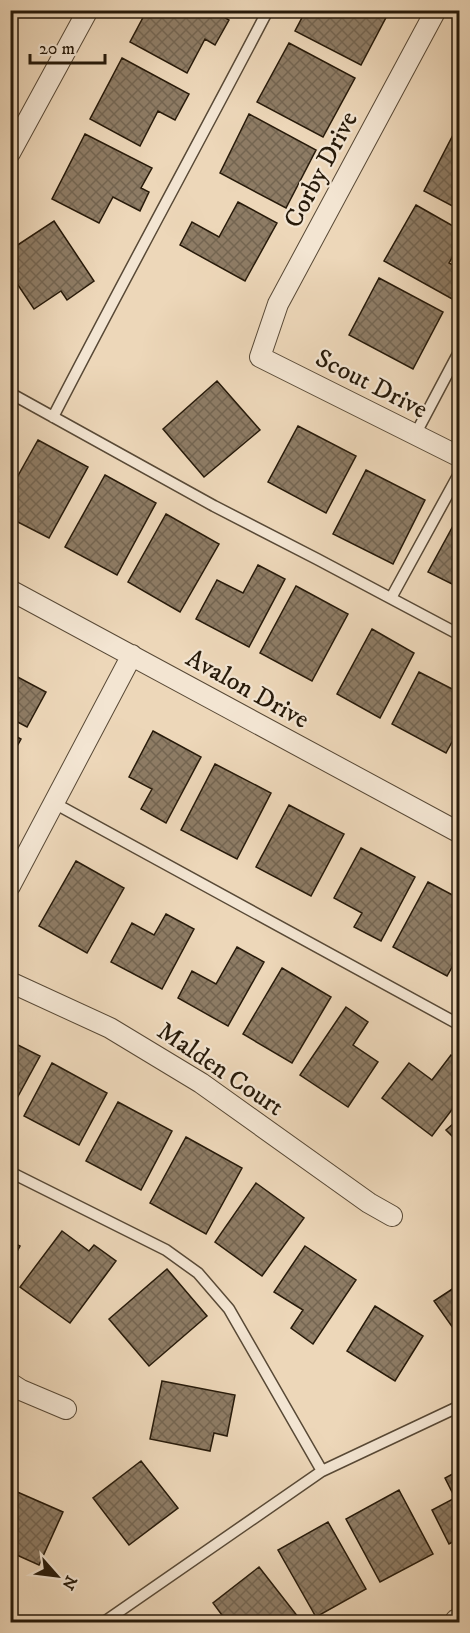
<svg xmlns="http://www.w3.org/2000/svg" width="470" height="1633" font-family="'IM FELL DW Pica',serif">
<defs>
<pattern id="building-cross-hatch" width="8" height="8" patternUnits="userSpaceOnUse" patternTransform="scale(1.5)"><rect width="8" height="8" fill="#8e7c65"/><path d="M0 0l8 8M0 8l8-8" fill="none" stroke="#746551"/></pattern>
</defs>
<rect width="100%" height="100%" fill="#edd7b9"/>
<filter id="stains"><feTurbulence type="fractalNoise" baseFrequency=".00333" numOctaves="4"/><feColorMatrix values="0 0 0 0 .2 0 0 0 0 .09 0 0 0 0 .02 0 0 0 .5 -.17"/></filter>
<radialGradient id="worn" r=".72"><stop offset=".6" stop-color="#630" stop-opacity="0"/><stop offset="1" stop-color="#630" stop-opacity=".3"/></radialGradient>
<path fill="url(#building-cross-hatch)" stroke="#271a0a" stroke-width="1.5" d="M147,10H212L229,20L215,45L205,39L187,73L130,42Z
M306,10H320L327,14L329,10H390L361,65L295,31Z
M289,43L355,78L323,137L257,102Z
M122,58L189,94L175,120L158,111L140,146L90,119Z
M249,114L316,150L286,208L220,173Z
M454,133L460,136V210L424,191Z
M85,134L152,168L141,188L149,192L140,211L113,197L99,223L52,199Z
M238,202L277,223L245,281L180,245L192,222L219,237Z
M416,205L460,230V253L456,251L449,263L460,269V291L454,300L384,261Z
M54,221L94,281L67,300L61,291L34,309L10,273V250Z
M379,278L443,312L413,369L349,335Z
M217,381L260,430L204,477L163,429Z
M298,426L356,456L326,513L268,482Z
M38,440L88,467L49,538L10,518V490Z
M366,470L425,500L393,564L333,534Z
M105,475L156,503L117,575L65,547Z
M460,513V588L428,572Z
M166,514L219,544L180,612L128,582Z
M258,565L285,579L249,647L196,619L217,580L243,593Z
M296,586L348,614L312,681L260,653Z
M372,629L414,653L380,718L337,694Z
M419,672L460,693V727L446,753L392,724Z
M10,673L46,692L27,727L10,718Z
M153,731L201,757L166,823L141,809L152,789L129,777Z
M10,733L21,739L10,759Z
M215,764L271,793L237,859L181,830Z
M289,805L344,834L311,896L256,867Z
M361,848L415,877L381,941L354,927L362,913L334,898Z
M76,861L124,888L87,953L39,926Z
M428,882L460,899V953L447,976L393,947Z
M166,914L194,929L162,989L111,962L132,923L154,935Z
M237,947L264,962L228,1026L178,998L192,971L216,984Z
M282,968L331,997L292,1063L243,1034Z
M346,1007L368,1022L353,1045L378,1062L348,1107L300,1075Z
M10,1041L40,1056L10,1111Z
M451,1055L460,1061V1099L432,1136L382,1098L409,1063L432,1080Z
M52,1063L107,1093L79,1145L24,1116Z
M118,1102L172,1131L141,1190L86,1161Z
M460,1118V1144L446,1130Z
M186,1137L242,1168L206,1234L150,1203Z
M256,1183L304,1218L262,1276L215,1242Z
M62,1231L89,1251L94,1245L116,1261L70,1323L20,1287Z
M10,1241L20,1246L10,1264Z
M305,1246L356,1280L313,1344L291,1328L303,1310L274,1292Z
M167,1269L207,1316L149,1366L109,1319Z
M460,1284V1338L434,1301Z
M375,1306L423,1336L395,1381L347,1351Z
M162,1381L235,1395L227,1436L214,1433L210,1451L150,1439Z
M141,1461L178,1508L129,1545L93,1498Z
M460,1470V1538L449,1544L432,1510L455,1498L445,1478Z
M399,1490L433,1554L380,1582L346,1519Z
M15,1491L63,1512L39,1565L10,1552V1502Z
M328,1522L366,1589L316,1617L278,1550Z
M259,1567L302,1622H227L213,1603Z"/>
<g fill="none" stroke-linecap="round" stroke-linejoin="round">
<g stroke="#584936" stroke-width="13">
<path id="service" d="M10,393L214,506L317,559L460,635
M53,417C123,281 197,146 268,10
M415,435L460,350
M391,598L460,472
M54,803L460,1025
M10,1172L166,1250L198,1273L229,1309L322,1471
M104,1622L322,1471L460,1406"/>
</g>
<g stroke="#584936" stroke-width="22">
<path id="minor" d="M436,10L278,304L260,357L460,457
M10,153L88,10
M10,590L460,833
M10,886L132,655
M10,982L110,1028L201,1083L369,1203L392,1216
M10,1383L21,1390L66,1409"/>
</g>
<g stroke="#584936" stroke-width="28">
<path id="tertiary" d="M458,1622H460"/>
</g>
<use href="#service" stroke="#f3e5d2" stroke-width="10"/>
<use href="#minor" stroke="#f3e5d2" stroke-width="20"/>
<use href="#tertiary" stroke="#f3e5d2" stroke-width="26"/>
</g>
<g text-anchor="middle" stroke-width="4.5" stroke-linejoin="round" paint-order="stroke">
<g font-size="26" fill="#271a0a" stroke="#f3e5d2">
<text transform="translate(320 169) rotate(-62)" y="9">Corby Drive</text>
<text transform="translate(372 383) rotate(27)" y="9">Scout Drive</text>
<text transform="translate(248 688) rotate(29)" y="9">Avalon Drive</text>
<text transform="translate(221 1068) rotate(34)" y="9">Malden Court</text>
</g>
</g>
<rect width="470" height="1633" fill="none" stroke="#edd7b9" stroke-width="36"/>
<rect x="12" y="12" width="446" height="1609" fill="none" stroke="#271a0a" stroke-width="3"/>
<rect x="18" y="18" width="434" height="1597" fill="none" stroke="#271a0a" stroke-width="1.5"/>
<g transform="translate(57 1576) rotate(118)" stroke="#f3e5d2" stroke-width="4.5" paint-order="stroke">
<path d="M0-4.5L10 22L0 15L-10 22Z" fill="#271a0a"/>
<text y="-9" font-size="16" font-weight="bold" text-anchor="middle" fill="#271a0a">N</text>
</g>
<path d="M30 54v9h75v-9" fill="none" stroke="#271a0a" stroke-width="3"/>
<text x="39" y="54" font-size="18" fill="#271a0a" stroke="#f3e5d2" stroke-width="4.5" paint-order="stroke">20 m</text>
<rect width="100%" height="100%" filter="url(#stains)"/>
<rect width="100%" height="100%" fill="url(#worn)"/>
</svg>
